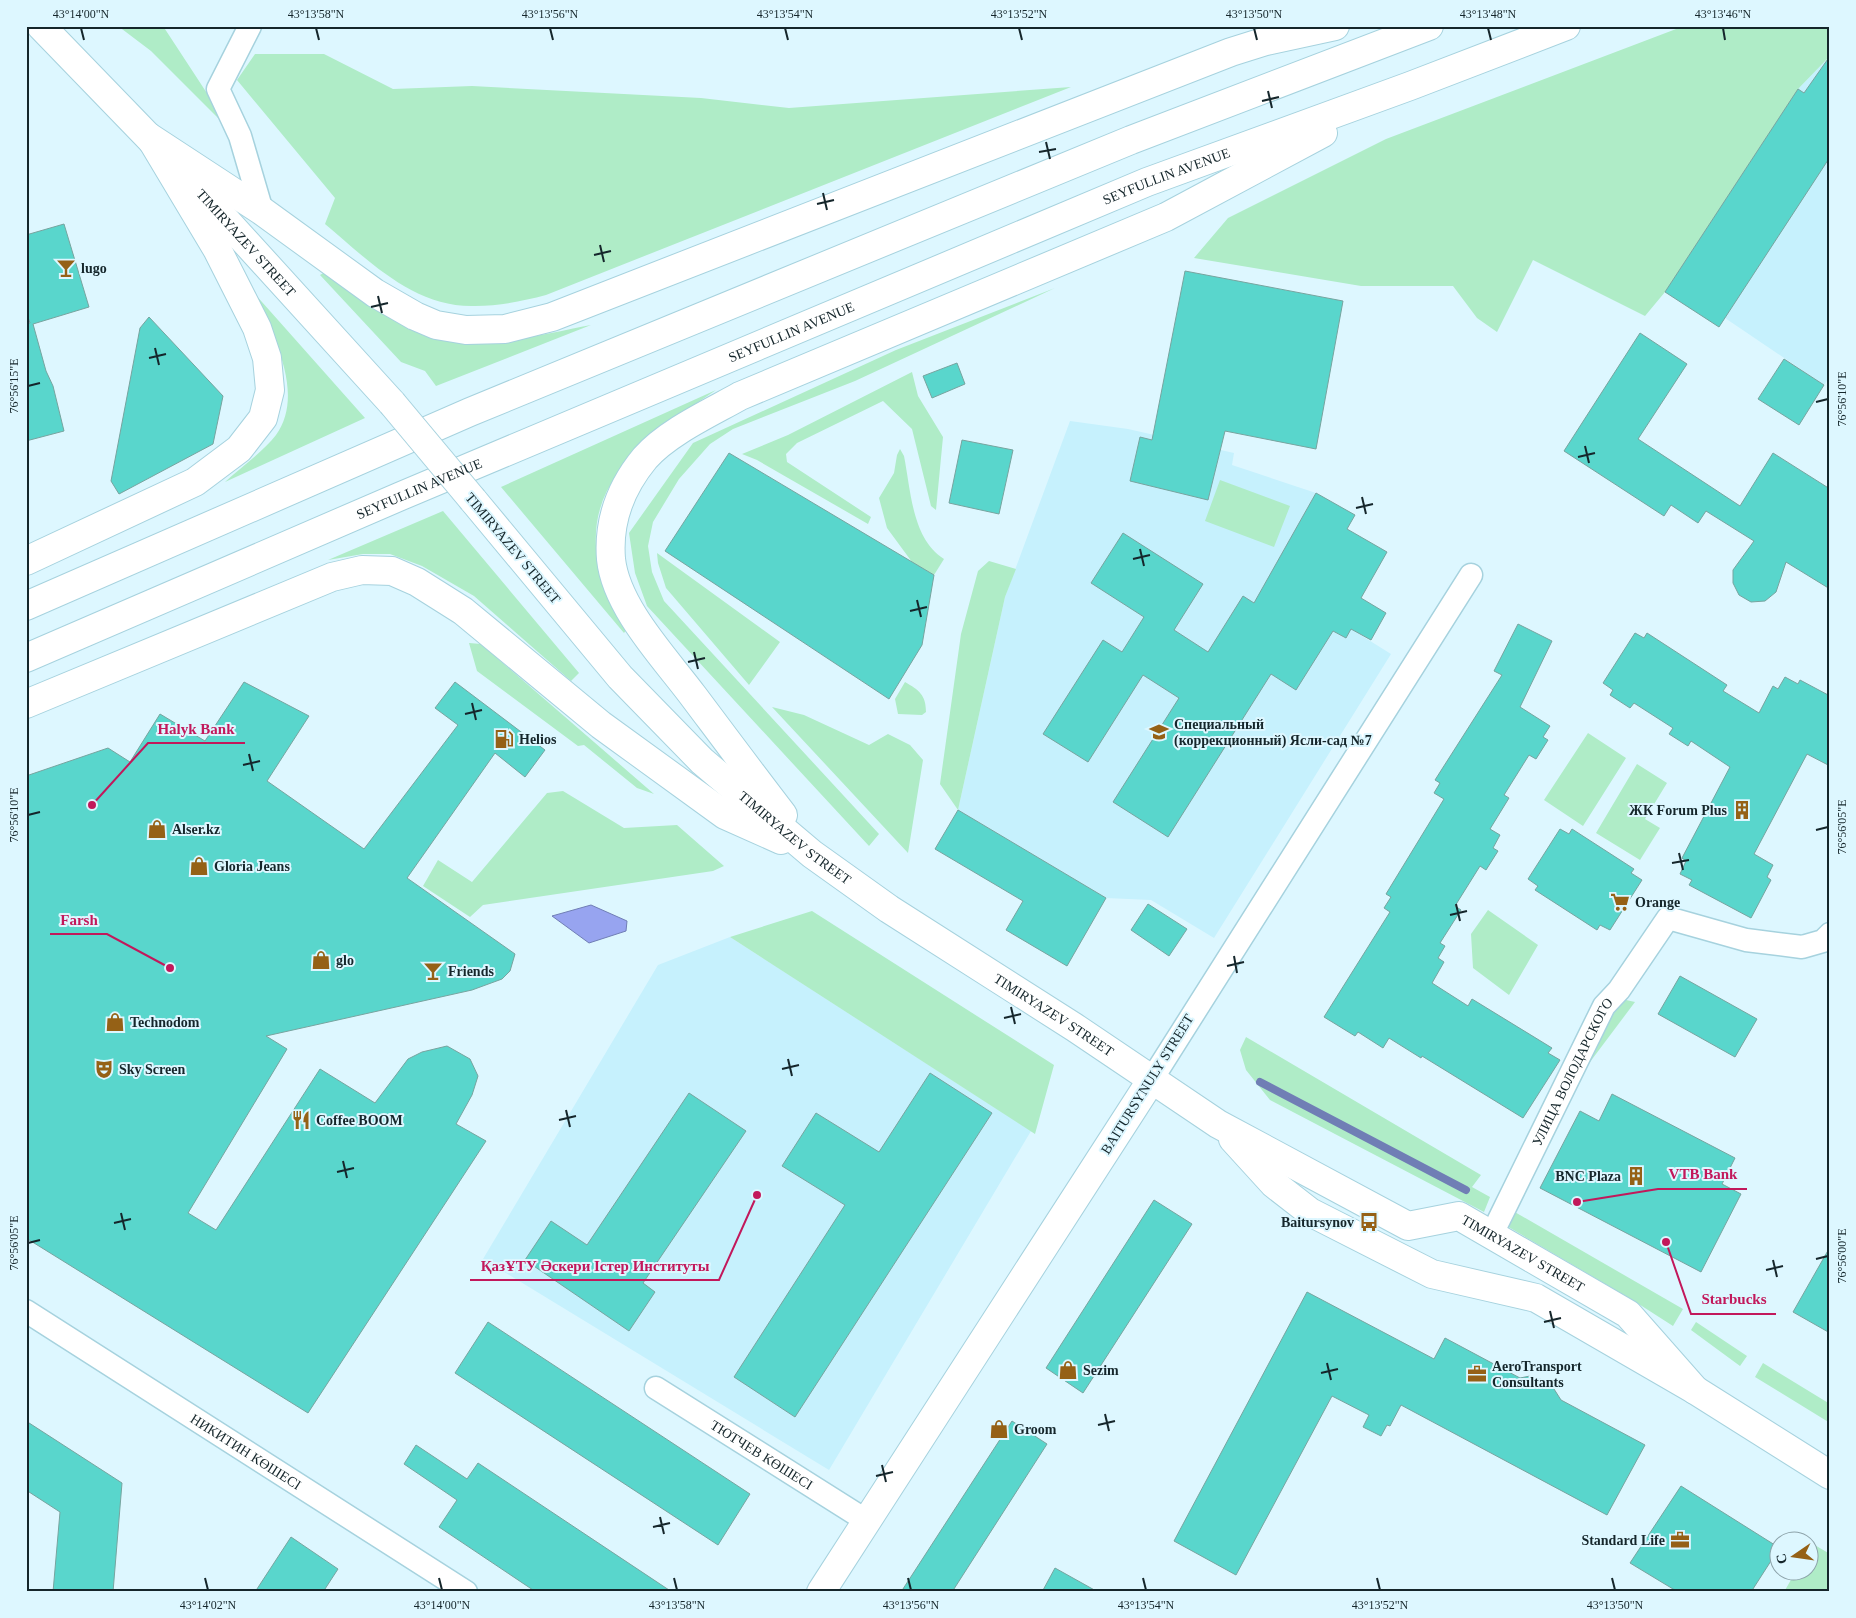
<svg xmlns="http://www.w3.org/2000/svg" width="1856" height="1618" font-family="Georgia,serif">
<rect width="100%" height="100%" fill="#ddf7ff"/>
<path fill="#c6f1fd" d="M1830,56V376L1824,385L1725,318L1719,327L1665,292L1798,89Z
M1070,421L1128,429L1234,453L1232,465L1316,493L1323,626L1345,638L1351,629L1391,654L1214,938L1151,900L1106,898L958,810L1005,597Z
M730,937L1031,1131L829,1470L483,1259L658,965Z"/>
<path fill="#afecc7" d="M118,26H163L233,133L151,51Z
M1684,26H1830V56L1798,89L1665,292L1645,316L1533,260L1497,332L1477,318L1453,286H1361L1194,258L1228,218L1386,139Z
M255,54H324L393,89L472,86L701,98L789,108L1071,87L546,295C523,301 500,306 475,306C414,308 368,260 325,224L335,198L237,80Z
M330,269C355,287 404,330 432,338C479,351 544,334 591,325L436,386L425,371L401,362L320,275Z
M1055,288L855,381L733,429L710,444L679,479L653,522L648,546L652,572L664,601L879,834L869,846L647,606L635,573L629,533L693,443L896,350Z
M254,293L365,418L225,482C241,467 263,452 276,435C306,393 272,333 254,293Z
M912,372L918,396L943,437L936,510L931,506L912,429L883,401L797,443L786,454L787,462L871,517L868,524L757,460L742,454L788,435Z
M716,390C648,436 570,487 604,583C609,598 622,612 630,625L624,633L501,487Z
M900,449L904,456C911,491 912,539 944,559L934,575L912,562L887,528L879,498L894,473L897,455Z
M1220,480L1290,506L1274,547L1205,521Z
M443,511L579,673L571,681L474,596L422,566L390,554H363L328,560Z
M657,553L780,642L749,685L666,588L658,563Z
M989,561L1016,569L1005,597L958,810L940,784L961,634L978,571Z
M469,643L481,644L654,794L637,788L584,745L578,746L477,671Z
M905,682C919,690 926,695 926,712L922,715L898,714L895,699Z
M772,707L804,715L869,745L888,734L910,745L923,760L908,853Z
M1588,733L1626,758L1583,826L1544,800Z
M1637,764L1667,783L1645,819L1660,828L1640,860L1596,833Z
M563,791L624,828L677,825L724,866L713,871L483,905L470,917L423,886L438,860L472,882L547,793Z
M1488,910L1538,945L1509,995L1473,968L1471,934Z
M812,911L1054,1065L1035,1134L730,937Z
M1617,998L1635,1002L1590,1062L1586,1053Z
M1246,1037L1481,1175L1472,1187L1490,1197L1484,1212L1270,1100L1246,1070L1240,1050Z
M1513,1211L1683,1309L1673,1326L1634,1301L1505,1225Z
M1696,1322L1747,1356L1740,1366L1691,1330Z
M1763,1363L1830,1404V1423L1755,1377Z
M1813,1544L1830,1554V1592H1784L1796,1571L1808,1570L1809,1551Z"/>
<path fill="#97a4f0" stroke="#707eb5" d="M591,905L627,921L626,931L589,943L552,916Z"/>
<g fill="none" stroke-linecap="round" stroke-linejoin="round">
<path stroke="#707eb5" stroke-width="8" d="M1260,1082L1466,1190"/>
</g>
<path fill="#59d6cc" stroke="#77a49f" d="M1830,56V157L1719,327L1665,292L1798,89L1804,93Z
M64,224L89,307L33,324L46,371L53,386L64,431L26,441V323H30L26,311V235Z
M1185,271L1343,301L1316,449L1225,431L1208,500L1130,481L1140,437L1152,440Z
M149,317L223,396L213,444L119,494L111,481L140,328Z
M1640,333L1687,364L1638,439L1740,506L1773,453L1830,489V589L1786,562L1776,592L1765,601L1751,602L1739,595L1733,583V570L1754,541L1706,511L1698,523L1671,505L1664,516L1564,451Z
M1784,359L1824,385L1799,425L1758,399Z
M957,363L965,384L932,398L923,376Z
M962,440L1013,450L999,514L949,503Z
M729,453L934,575L922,645L889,699L665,551Z
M1316,493L1355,515L1347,529L1387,552L1361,598L1386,613L1371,640L1351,629L1346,638L1333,631L1296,690L1271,674L1168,837L1113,802L1179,698L1143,675L1088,762L1043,734L1103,640L1122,652L1144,617L1091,583L1123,533L1203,584L1174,630L1208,652L1243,596L1254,603Z
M1518,624L1552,641L1520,707L1550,726L1543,737L1548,740L1536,759L1529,755L1504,795L1509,798L1490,829L1500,835L1493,848L1498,851L1486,870L1480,866L1455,906L1461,910L1440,943L1445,946L1438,958L1444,962L1432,983L1468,1006L1472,999L1552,1048L1548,1053L1560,1060L1523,1118L1422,1056L1421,1058L1389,1038L1383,1048L1358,1032L1355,1036L1324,1017L1390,912L1384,908L1391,897L1386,894L1444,799L1434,793L1440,783L1435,780L1502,675L1494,671Z
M1635,633L1644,638L1647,633L1727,685L1723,691L1759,713L1773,686L1778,689L1785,677L1798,684L1800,680L1830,696V766L1807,754L1754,854L1773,865L1767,877L1771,880L1751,918L1689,885L1692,880L1680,874L1686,861L1682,858L1730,767L1691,741L1688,746L1669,734L1673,728L1634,703L1630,708L1610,695L1613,690L1603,683Z
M244,682L309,716L267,781L364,849L458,725L435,708L455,682L545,750L525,777L495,753L407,878L515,954L510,971L502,979L472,990L266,1036L287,1049L188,1213L216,1230L320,1069L375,1103L408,1059L422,1052L447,1046L470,1059L478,1076L472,1095L456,1124L486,1141L308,1413L26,1238V776L108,748L130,762L160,714L205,741Z
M958,810L1106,898L1067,966L1006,930L1023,901L935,849Z
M1560,829L1569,834L1572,829L1634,869L1631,873L1642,880L1610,930L1600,925L1597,930L1535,890L1538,886L1528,879Z
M1148,904L1187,929L1169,956L1131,930Z
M1680,976L1757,1019L1735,1057L1658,1014Z
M930,1073L992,1113L795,1417L734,1377L845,1205L782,1166L816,1113L879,1152Z
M689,1093L746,1131L643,1283L655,1292L629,1331L525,1260L551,1221L587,1245Z
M1612,1094L1735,1158L1722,1184L1741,1194L1701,1272L1540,1188L1580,1111L1599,1121Z
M1154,1200L1192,1224L1083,1393L1046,1368Z
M1830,1247V1333L1793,1312Z
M1307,1292L1434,1359L1445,1338L1520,1378L1530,1376L1543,1380L1554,1389L1561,1400L1645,1445L1607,1515L1401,1405L1390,1426L1387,1425L1381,1436L1363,1427L1369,1415L1332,1396L1236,1575L1174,1541Z
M488,1322L750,1494L718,1545L455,1373Z
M26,1421L122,1483L113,1592H53L60,1512L26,1490Z
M1012,1421L1047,1444L952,1592H901Z
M416,1445L467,1479L478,1463L672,1592H536L439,1527L457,1500L404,1464Z
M1681,1486L1778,1547V1550L1751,1592H1678L1630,1563Z
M291,1537L338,1569L323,1592H255Z
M1055,1568L1098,1592H1042Z"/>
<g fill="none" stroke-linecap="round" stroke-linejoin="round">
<g stroke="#a6d2de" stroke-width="25">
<g id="street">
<path d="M250,26L218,89L240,136L262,211"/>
<path d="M1152,1079L1471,575"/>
<path id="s1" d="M1492,1234L1604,1006L1619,990L1668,918L1746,940L1802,947L1823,941L1830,934"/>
<path id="s2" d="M26,1311L466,1592"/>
<path id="s3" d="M656,1388L867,1521"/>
</g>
</g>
<g stroke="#a6d2de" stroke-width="30">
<g id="secondary">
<path d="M41,26L162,151"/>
<path d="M149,137L262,211L375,293L415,316L436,325L466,330L505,329L552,317L1231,52L1266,41L1335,26"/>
<path id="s4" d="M191,182L392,403"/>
<path id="s5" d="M473,500L620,677L702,761L812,854L889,909L1074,1027L1218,1124L1408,1226L1459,1216L1628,1314L1695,1390"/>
<path d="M26,561L195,482L239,449L263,418L270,390L267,358L257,328L217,249L153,142"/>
<path d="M26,606L470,412L1131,140L1429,26"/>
<path id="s6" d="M26,658L401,496L1147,182L1410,86L1566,26"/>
<path d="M26,704L332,577L362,570L392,571L417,582L463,611L601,725L725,815L781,840"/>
<path d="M783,815C753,776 724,737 694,697C666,659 616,608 611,559C608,521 621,487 645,458C668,432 710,413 740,396L1166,217L1323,133"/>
<path d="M1233,1139L1274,1184L1310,1212L1432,1274L1536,1298L1695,1390L1830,1475"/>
<path d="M821,1592L1152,1079"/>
</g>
</g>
<use href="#street" stroke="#fff" stroke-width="22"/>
<use href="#secondary" stroke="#fff" stroke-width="28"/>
<g stroke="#a6d2de" stroke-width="30" stroke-linecap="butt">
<path id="secondary-bridge" d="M392,403L473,500"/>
</g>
<use href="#secondary-bridge" stroke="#fff" stroke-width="28"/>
</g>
<path fill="none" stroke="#15262b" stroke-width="2" d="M81,28L84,40M316,28L319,40M550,28L553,40M785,28L788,40M1019,28L1022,40M1254,28L1257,40M1488,28L1491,40M1723,28L1725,40M1268,91L1272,108M1262,101L1279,97M1046,142L1050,159M1039,152L1056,149M823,193L827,210M817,204L834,200M600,245L604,262M594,255L611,251M378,296L382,313M371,307L388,303M155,348L159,365M149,358L166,354M28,386L40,383M1816,402L1828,399M1585,446L1589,463M1578,457L1595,453M1362,497L1366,514M1356,508L1373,504M1140,549L1144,566M1133,559L1150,555M917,600L921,617M910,611L927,607M694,652L698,669M688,662L705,658M472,703L476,720M465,714L482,710M249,754L253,771M243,765L260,761M28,815L40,812M1816,830L1828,827M1679,853L1683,870M1672,863L1689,860M1456,904L1460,921M1450,915L1467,911M1234,956L1237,973M1227,966L1244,962M1011,1007L1015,1024M1004,1018L1021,1014M788,1059L792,1076M782,1069L799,1065M566,1110L570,1127M559,1120L576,1116M343,1161L347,1178M337,1172L354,1168M121,1213L125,1230M114,1223L131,1219M28,1243L40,1240M1816,1259L1828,1256M1773,1260L1777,1277M1766,1270L1783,1266M1550,1311L1554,1328M1544,1322L1561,1318M1327,1363L1331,1380M1321,1373L1338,1369M1105,1414L1109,1431M1098,1425L1115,1421M882,1465L886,1482M876,1476L893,1472M660,1517L664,1534M653,1527L670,1523M205,1578L208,1590M439,1578L442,1590M674,1578L677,1590M908,1578L911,1590M1143,1578L1146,1590M1377,1578L1380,1590M1612,1578L1615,1590"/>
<defs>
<g id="bar-bare" transform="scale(1.5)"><path d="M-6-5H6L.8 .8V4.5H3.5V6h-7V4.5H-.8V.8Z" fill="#956116" stroke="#ddf7ff" stroke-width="2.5" paint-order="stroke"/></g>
<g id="school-bare" transform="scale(1.5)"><path d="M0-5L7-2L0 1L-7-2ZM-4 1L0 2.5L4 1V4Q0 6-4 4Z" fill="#956116" stroke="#ddf7ff" stroke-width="2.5" paint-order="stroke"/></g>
<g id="fuel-bare" transform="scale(1.5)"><path d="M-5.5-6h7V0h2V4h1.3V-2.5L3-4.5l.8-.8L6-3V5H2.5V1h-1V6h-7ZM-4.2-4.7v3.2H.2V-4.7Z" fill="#956116" stroke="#ddf7ff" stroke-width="2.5" paint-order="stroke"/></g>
<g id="building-bare" transform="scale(1.5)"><path d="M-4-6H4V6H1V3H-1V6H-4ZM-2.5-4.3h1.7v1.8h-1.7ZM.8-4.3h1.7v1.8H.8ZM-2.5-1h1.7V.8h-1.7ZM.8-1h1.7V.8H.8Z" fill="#956116" stroke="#ddf7ff" stroke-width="2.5" paint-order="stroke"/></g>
<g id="shop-bare" transform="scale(1.5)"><path d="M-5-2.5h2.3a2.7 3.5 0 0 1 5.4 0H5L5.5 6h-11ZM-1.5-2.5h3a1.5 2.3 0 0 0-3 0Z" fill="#956116" stroke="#ddf7ff" stroke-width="2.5" paint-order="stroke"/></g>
<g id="supermarket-bare" transform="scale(1.5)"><path d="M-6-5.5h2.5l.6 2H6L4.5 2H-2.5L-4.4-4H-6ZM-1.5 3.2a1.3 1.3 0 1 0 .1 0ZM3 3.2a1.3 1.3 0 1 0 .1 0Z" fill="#956116" stroke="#ddf7ff" stroke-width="2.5" paint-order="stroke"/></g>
<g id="theatre-bare" transform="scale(1.5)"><path d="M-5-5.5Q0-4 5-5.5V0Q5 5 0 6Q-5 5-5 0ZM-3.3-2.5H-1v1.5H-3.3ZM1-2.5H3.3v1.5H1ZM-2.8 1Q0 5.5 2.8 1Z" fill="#956116" stroke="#ddf7ff" stroke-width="2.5" paint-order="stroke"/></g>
<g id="restaurant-bare" transform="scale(1.5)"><path d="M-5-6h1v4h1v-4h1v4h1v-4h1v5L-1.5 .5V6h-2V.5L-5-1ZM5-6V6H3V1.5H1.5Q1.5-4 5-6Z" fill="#956116" stroke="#ddf7ff" stroke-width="2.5" paint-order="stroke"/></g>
<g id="bus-bare" transform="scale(1.5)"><path d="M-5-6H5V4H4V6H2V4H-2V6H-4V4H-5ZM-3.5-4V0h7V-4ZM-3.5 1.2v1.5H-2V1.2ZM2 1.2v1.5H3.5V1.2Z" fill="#956116" stroke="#ddf7ff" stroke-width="2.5" paint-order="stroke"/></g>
<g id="office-bare" transform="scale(1.5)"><path d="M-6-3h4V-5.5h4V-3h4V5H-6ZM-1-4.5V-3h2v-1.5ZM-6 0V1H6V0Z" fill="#956116" stroke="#ddf7ff" stroke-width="2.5" paint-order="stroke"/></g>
</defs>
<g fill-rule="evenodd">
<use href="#bar-bare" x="66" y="268"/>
<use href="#school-bare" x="1159" y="732"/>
<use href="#fuel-bare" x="504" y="739"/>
<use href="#building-bare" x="1742" y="810"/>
<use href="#shop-bare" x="157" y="829"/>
<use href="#shop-bare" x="199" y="866"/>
<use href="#supermarket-bare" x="1620" y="902"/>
<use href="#shop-bare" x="321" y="960"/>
<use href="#bar-bare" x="433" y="971"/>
<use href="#shop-bare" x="115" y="1022"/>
<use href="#theatre-bare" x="104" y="1069"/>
<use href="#restaurant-bare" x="301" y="1120"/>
<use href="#building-bare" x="1636" y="1176"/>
<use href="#bus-bare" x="1369" y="1222"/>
<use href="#shop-bare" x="1068" y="1370"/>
<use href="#office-bare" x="1477" y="1374"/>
<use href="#shop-bare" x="999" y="1429"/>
<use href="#office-bare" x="1680" y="1540"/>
</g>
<g text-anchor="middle" stroke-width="4" stroke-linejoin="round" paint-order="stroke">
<g font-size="14" fill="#15262b" stroke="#ddf7ff">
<text dy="5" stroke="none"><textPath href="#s6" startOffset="1238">SEYFULLIN AVENUE</textPath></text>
<text dy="5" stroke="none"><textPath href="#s4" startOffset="82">TIMIRYAZEV STREET</textPath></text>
<text dy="5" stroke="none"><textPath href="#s6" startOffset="832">SEYFULLIN AVENUE</textPath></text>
<text dy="5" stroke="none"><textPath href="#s6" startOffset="428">SEYFULLIN AVENUE</textPath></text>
<text transform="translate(513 548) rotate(50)" y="5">TIMIRYAZEV STREET</text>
<text dy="5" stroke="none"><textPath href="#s5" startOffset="468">TIMIRYAZEV STREET</textPath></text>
<text dy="5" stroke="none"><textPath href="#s5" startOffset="782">TIMIRYAZEV STREET</textPath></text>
<text dy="5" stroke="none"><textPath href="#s1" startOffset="181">УЛИЦА ВОЛОДАРСКОГО</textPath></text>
<text transform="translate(1147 1084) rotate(-58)" y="5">BAITURSYNULY STREET</text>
<text dy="5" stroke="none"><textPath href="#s5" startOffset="1321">TIMIRYAZEV STREET</textPath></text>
<text dy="5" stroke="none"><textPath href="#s2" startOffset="261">НИКИТИН КӨШЕСІ</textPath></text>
<text dy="5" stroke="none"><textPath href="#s3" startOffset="125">ТЮТЧЕВ КӨШЕСІ</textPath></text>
</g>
<g font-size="14" font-weight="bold" fill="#15262b" stroke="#ddf7ff" text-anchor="start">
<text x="81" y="273">lugo</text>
<text x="1174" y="729">Специальный<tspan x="1174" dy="16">(коррекционный) Ясли-сад №7</tspan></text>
<text x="519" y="744">Helios</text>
<text x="1727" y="815" text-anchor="end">ЖК Forum Plus</text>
<text x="172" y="834">Alser.kz</text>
<text x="214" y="871">Gloria Jeans</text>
<text x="1635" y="907">Orange</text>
<text x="336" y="965">glo</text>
<text x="448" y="976">Friends</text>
<text x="130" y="1027">Technodom</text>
<text x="119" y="1074">Sky Screen</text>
<text x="316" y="1125">Coffee BOOM</text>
<text x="1621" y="1181" text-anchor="end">BNC Plaza</text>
<text x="1354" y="1227" text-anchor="end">Baitursynov</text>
<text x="1492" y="1371">AeroTransport<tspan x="1492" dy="16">Consultants</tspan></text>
<text x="1083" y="1375">Sezim</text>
<text x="1014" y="1434">Groom</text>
<text x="1665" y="1545" text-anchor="end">Standard Life</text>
</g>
</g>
<path fill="none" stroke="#c2185b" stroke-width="2" d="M92 805L148 743H245M170 968L107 934H50M1577 1202L1658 1189H1747M757 1195L719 1280H470M1666 1242L1691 1314H1776"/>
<g fill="#c2185b" stroke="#ddf7ff" stroke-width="2">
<circle cx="92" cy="805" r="5"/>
<circle cx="170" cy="968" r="5"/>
<circle cx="1577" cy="1202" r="5"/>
<circle cx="757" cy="1195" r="5"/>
<circle cx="1666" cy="1242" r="5"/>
</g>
<g font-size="15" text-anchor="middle" font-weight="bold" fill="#c2185b" stroke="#ddf7ff" stroke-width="4" stroke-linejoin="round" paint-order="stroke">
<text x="196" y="734">Halyk Bank</text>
<text x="79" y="925">Farsh</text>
<text x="1703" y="1179">VTB Bank</text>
<text x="595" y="1271">ҚазҰТУ Әскери Істер Институты</text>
<text x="1734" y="1304">Starbucks</text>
</g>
<rect width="1856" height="1618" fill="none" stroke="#ddf7ff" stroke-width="55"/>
<g transform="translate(1794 1556) rotate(257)"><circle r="24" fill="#ddf7ff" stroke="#8da3aa"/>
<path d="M0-4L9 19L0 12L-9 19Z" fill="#956116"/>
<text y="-8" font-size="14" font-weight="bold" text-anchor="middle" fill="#15262b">С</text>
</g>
<rect x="28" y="28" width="1800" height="1562" fill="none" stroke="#15262b" stroke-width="2"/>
<g font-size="12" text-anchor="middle" fill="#15262b">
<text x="81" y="18">43°14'00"N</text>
<text x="316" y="18">43°13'58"N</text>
<text x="550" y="18">43°13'56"N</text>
<text x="785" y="18">43°13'54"N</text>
<text x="1019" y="18">43°13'52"N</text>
<text x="1254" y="18">43°13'50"N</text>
<text x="1488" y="18">43°13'48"N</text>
<text x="1723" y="18">43°13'46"N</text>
<text transform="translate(14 386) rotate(-90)" y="4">76°56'15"E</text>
<text transform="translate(1842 399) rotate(-90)" y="4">76°56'10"E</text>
<text transform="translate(14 815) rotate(-90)" y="4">76°56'10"E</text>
<text transform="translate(1842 827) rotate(-90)" y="4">76°56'05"E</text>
<text transform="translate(14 1243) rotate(-90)" y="4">76°56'05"E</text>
<text transform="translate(1842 1256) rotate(-90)" y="4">76°56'00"E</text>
<text x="208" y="1609">43°14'02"N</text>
<text x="442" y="1609">43°14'00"N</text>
<text x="677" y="1609">43°13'58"N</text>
<text x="911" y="1609">43°13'56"N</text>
<text x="1146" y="1609">43°13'54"N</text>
<text x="1380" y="1609">43°13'52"N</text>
<text x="1615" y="1609">43°13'50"N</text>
</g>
</svg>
